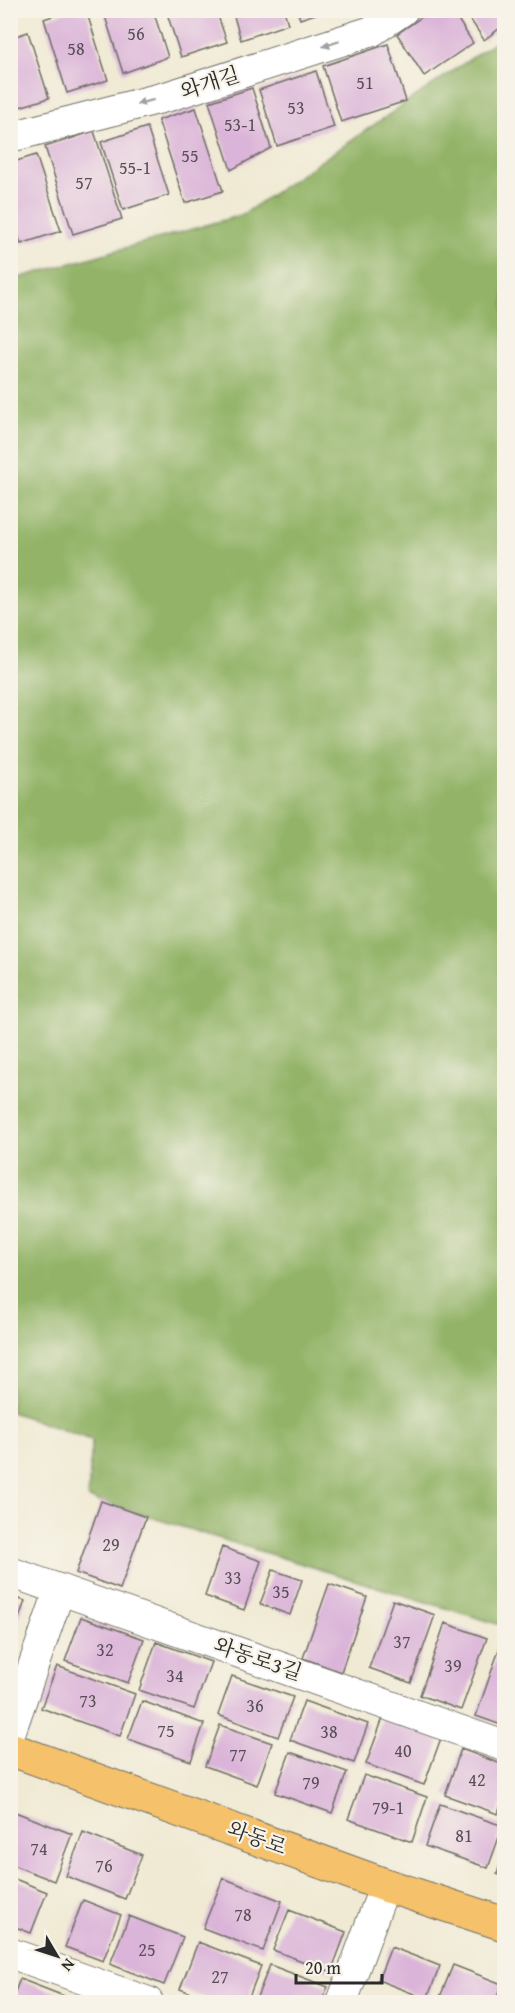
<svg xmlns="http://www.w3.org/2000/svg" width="515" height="2013" font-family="'Gentium Book Plus','Noto Serif KR',serif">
<rect width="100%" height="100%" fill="#f7f3e8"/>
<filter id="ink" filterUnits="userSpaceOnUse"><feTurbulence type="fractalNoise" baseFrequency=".0167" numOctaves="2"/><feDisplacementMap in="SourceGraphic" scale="12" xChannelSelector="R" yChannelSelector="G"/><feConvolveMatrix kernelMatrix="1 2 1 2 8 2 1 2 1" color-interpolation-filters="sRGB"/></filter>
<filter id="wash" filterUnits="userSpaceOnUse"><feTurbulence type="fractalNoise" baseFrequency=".008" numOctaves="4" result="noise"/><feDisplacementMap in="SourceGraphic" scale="24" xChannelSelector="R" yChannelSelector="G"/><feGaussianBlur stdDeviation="1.35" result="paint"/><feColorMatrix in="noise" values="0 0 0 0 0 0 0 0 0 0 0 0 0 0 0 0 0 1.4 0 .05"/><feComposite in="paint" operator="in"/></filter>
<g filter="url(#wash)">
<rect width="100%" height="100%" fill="#f0ead4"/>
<path fill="#93b467" stroke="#5f7049" stroke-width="1.5" d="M504,36V1626L88,1498L92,1440L11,1412V280L242,215Z"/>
<g id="blocks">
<path fill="#dbb5d9" d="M70,10H86L108,80L67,93L44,19Z
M103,10H153L168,57L123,73Z
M166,10H216L227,42L181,57Z
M232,10H284L288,24L241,40Z
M297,10H325V11L300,19Z
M432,10H452L473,43L424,76L397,34Z
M464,10H504V25L484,40Z
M28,32L49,98L10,110V38Z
M388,44L406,101L341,122L323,66Z
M316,71L334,127L277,146L259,90Z
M252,88L271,148L231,170L209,102Z
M196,108L223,191L185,203L158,120Z
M147,127L169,195L123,210L101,142Z
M94,131L122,219L73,234L45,147Z
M36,155L61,231L21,244L10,211V163Z
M101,1501L146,1517L120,1589L76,1573Z
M222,1547L261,1561L244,1610L205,1596Z
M273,1570L302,1580L290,1615L260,1604Z
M329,1584L367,1597L341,1672L303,1658Z
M10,1596L25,1601L11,1641H10Z
M393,1600L435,1615L411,1683L369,1668Z
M81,1617L144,1639L128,1683L65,1661Z
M445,1623L487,1638L461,1710L420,1695Z
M504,1635V1726L476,1716Z
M156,1642L211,1662L194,1709L139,1690Z
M57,1666L135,1694L120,1736L41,1708Z
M232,1676L293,1697L278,1737L218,1715Z
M142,1701L204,1724L191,1761L128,1739Z
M304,1701L368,1724L354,1763L290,1740Z
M383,1718L441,1738L424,1785L366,1764Z
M220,1725L272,1743L257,1785L205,1766Z
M461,1749L504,1765V1795L498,1814L445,1795Z
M290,1752L347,1772L332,1813L275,1793Z
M364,1775L427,1797L412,1842L348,1819Z
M440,1804L503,1826L488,1868L425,1846Z
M10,1810L72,1834L54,1881L10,1864Z
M83,1832L142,1855L125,1899L66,1876Z
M504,1853V1877L497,1874Z
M10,1877L47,1892L31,1933L10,1925Z
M223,1878L282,1901L263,1951L203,1928Z
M83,1900L121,1915L103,1961L65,1947Z
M289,1910L346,1932L331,1972L273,1950Z
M129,1916L183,1937L164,1985L110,1964Z
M198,1942L261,1966L247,2002H216L180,1989Z
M391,1947L440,1966L427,1999L378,1980Z
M270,1965L328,1987L321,2002H255Z
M453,1965L502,1984L495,2002H438Z
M20,1979L64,1996L61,2002H11Z"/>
</g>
</g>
<g filter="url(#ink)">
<use href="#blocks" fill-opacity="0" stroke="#706e66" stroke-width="1.5"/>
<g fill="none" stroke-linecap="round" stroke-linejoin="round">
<g stroke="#706e66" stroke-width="32">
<path id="minor" d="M10,137L169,96L372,31L403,10
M10,1572L504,1746
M10,1733L60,1589
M10,1953L148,2002
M342,2002L385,1885"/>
</g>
<g stroke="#706e66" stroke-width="35">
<path id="major" d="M10,1749L385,1885L504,1924"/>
</g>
<use href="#minor" stroke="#fff" stroke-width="30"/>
<use href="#major" stroke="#f5c16b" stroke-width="33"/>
</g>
<defs><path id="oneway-solid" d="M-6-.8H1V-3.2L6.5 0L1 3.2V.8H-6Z" transform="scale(1.5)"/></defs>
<g fill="#a0a0a0">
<use href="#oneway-solid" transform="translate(331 44) rotate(162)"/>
<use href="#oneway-solid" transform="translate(145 102) rotate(166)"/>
</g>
</g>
<g text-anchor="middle" stroke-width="4.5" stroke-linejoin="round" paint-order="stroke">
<g font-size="18" fill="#574e56">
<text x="136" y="40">56</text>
<text x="76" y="55">58</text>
<text x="365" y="89">51</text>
<text x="296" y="114">53</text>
<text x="240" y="131">53-1</text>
<text x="190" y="162">55</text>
<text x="135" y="174">55-1</text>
<text x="84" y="189">57</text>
<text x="111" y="1551">29</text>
<text x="233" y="1584">33</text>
<text x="281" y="1598">35</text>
<text x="402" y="1648">37</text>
<text x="105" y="1656">32</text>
<text x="453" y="1672">39</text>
<text x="175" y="1682">34</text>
<text x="88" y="1707">73</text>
<text x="255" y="1712">36</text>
<text x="166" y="1737">75</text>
<text x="329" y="1738">38</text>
<text x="403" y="1757">40</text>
<text x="238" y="1761">77</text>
<text x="477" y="1786">42</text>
<text x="311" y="1789">79</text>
<text x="388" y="1814">79-1</text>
<text x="464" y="1842">81</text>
<text x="39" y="1855">74</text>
<text x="104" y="1872">76</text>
<text x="243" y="1921">78</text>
<text x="147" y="1956">25</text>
<text x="220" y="1983">27</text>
</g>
<g font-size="21" fill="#2b2b2b" stroke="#f7f3e8">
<text transform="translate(210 83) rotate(-18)" y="7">와개길</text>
<text transform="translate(258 1659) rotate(19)" y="7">와동로3길</text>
<text transform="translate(257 1838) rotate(20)" y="7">와동로</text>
</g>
</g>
<rect width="515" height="2013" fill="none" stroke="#f7f3e8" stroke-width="36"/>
<g transform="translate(57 1956) rotate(129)" stroke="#f7f3e8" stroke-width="4.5" paint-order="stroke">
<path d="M0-4.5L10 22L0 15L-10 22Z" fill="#2b2b2b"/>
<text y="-9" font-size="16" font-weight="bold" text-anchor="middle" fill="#2b2b2b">N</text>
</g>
<path d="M296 1974v9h86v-9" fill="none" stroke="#2b2b2b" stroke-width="3"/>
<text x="305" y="1974" font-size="18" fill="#2b2b2b" stroke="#f7f3e8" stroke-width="4.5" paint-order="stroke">20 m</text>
</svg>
